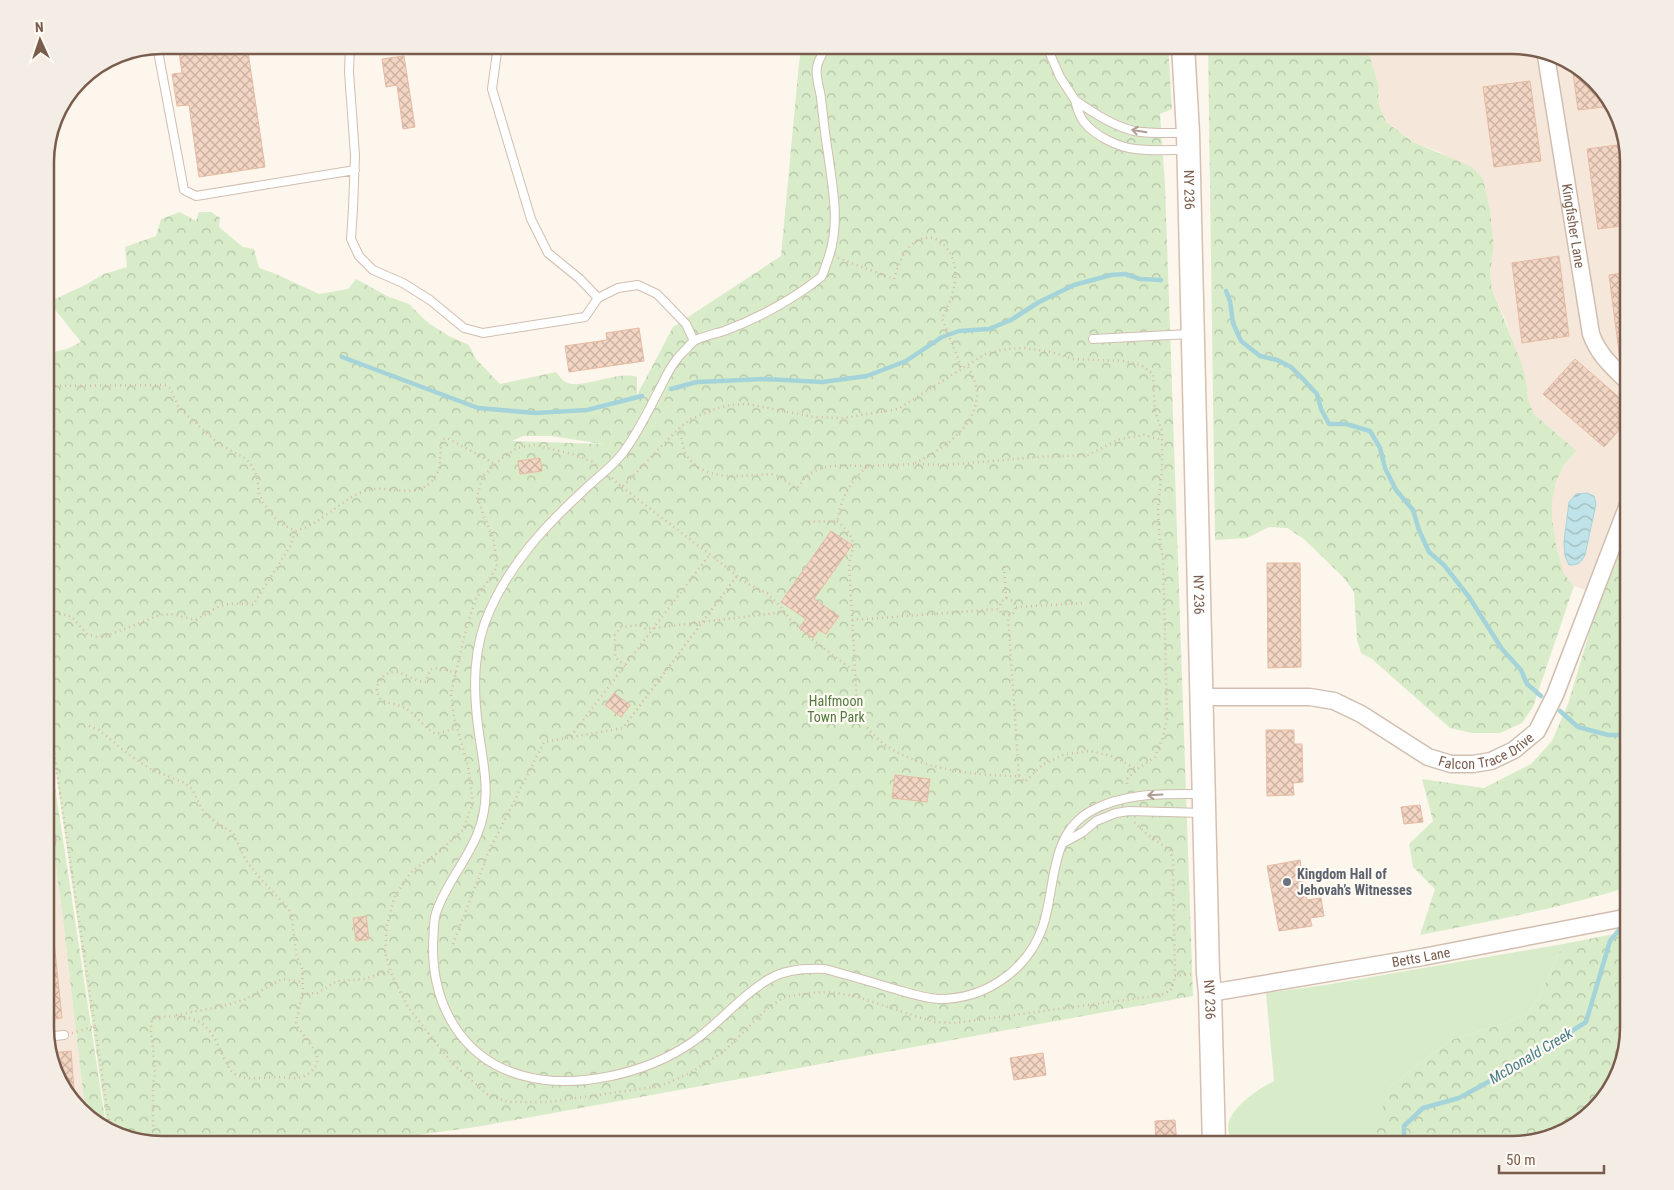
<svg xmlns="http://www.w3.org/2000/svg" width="1674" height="1190" font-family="'Roboto Condensed',sans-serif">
<defs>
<pattern id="forest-crowns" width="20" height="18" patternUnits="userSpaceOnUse" patternTransform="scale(1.25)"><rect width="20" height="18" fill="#d8ecc9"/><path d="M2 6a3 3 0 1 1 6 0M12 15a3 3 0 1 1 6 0" fill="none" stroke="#b4c2a5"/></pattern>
<pattern id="water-waves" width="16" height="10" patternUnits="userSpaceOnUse" patternTransform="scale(1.25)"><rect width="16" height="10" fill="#bfe3e8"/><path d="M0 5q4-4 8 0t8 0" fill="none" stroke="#a0bbbe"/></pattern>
<pattern id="building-cross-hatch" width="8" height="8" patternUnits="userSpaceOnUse" patternTransform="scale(1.25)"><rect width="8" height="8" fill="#f3d5c3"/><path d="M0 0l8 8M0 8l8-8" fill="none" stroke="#cab0a1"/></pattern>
</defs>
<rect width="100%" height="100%" fill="#fdf6ec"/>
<path fill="#f5e8da" d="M1363,45H1512L1583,69L1617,110L1629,162V525L1602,596L1574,586L1564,574L1557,549L1552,519V501L1556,482L1564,465L1577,451L1534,414L1528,399L1526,379L1506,322L1492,289L1490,273L1494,246L1490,211L1442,153L1413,142L1386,122L1379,105L1378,83L1369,54Z
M45,784L63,920L84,1100L89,1119L57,1080L45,1035Z"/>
<path fill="#d8ecc9" d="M1563,944L1540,995L1528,1014L1503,1024L1451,1040L1416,1066L1390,1087L1372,1138V1145H1242C1238,1142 1232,1139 1230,1135C1219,1114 1259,1088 1274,1081L1266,993L1325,985Z"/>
<path fill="url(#forest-crowns)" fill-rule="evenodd" d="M802,45H1168L1172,109L1160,114L1165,184L1193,996L476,1127L342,1145H162L107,1126L45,695V354L67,349L81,342L49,302L87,284L104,274L127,267L125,247L156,236L161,219L180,212L196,221L199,212H211L220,218L219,227L243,247L254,249L259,268L276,274L319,294L348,289L356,279L387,296L409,304L427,322L449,336L469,345L476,359L500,384L556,372C559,375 561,379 564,381C578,392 617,370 637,377V395L673,327L781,256L799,63ZM523,436H551L603,444L512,441Z
M1208,45H1363L1369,54L1378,83L1379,105L1386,122L1413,142L1472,167L1483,179L1490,211L1494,246L1490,273L1492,289L1521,362L1526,379L1528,399L1534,414L1577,451L1564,465L1556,482L1552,501V519L1557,549L1564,574L1574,586L1533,707L1522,723L1500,733H1472L1450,728L1372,659L1361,653L1357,640L1354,592L1344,578L1304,539L1287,528L1269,527L1247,538L1215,540Z
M1629,525V887C1560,908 1490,921 1420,935L1435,889L1413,867L1409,844L1433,821L1422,779L1484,788L1531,764L1552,741L1568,704L1591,627Z
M45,720L106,1126L91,1121L84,1100L63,920L45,784Z
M1629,931V1028L1605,1099L1564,1133L1512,1145H1372L1371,1138L1390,1087L1416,1066L1451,1040L1503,1024L1528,1014L1540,995L1563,944Z"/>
<path fill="url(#water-waves)" stroke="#a5d3da" d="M1587,493L1594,496L1596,504L1585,555C1581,563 1578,565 1569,565L1565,556L1564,542L1569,502L1576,494Z"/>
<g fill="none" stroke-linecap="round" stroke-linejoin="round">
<path stroke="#a5d3da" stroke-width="4.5" d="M1226,291L1230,301L1233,323L1241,341L1260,356L1277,360L1291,367L1301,377L1317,394L1321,409L1329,424H1346L1370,431L1380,448L1385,468L1396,490L1413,510L1419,530L1429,552L1444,565L1469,597L1502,649L1521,670L1527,684L1541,696
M342,357L478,408L535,413L587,410L642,396
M671,389L697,382L765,379L822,382L867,376L906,361L942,337L959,331L989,329L1011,320L1039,302L1074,285L1111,275L1125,274L1140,279L1161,280
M1560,711L1578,727L1608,735H1629
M1406,1145L1404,1141V1126L1423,1108L1459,1098L1510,1070L1586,1022L1610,941L1620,929"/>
</g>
<path fill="url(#building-cross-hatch)" stroke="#e6bba3" d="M178,45H247L265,167L199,177L189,105L177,106L172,74L182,73Z
M404,56L415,127L403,129L397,85L386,87L382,59Z
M1572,65L1583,69L1613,106L1578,110Z
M1530,81L1541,161L1494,167L1483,87Z
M1625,144L1629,162V225L1598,229L1587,149Z
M1559,256L1569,336L1522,343L1512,263Z
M1629,272V369L1620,360L1609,275Z
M639,328L644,361L569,372L565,346L607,340L606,333Z
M1575,359L1629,406V419L1604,447L1543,394Z
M540,458L542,471L520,474L518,461Z
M831,531L852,545L814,599L839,616L826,634L819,630L813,638L799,628L806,619L781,602Z
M1267,563H1300L1301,667L1268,668Z
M614,693L630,705L621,717L605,705Z
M1266,730H1294V744H1302L1303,782L1293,783L1294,795L1267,796Z
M895,775L930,779L927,802L892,798Z
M1420,805L1423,822L1404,824L1401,807Z
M1300,860L1307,900L1321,898L1324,916L1310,918L1312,926L1279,931L1267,866Z
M366,916L369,939L356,941L353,918Z
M45,932H53L62,1018L45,1020Z
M71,1051L75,1102L57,1080L50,1053Z
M1043,1053L1046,1075L1014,1080L1010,1058Z
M1175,1120L1177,1145H1156L1155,1121Z"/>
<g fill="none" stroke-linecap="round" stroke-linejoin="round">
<g stroke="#d1beb0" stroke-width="10">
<path id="lane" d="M350,45L349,72L355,155L353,209L351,239L359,256L373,270L403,283L430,300L464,328L483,333L585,317L598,298L580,279L548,253L531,219L492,89L498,45
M827,45C824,51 818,60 817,67C815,76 820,89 821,98C823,116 825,135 828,153C833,191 841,226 827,262C825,267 824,273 821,277C820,278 809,286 808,287C782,305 754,320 724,331C715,334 703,336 694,341C690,344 687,349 683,352C671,364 666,377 658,392C647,413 637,435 622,454C611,468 595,479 582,492C545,526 511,563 490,610C473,647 473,687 478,726C483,766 493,796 477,835C466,862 445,885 436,913C433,923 434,934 433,944C432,1005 462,1060 524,1076C577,1090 647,1073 691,1043C718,1025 743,993 771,978C787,969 807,968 825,969C847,975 869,981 891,988C906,992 922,998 939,999C960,999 982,993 1000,981C1020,968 1035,949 1043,926C1056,887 1049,834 1091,811C1124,792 1165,794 1202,794
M1045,45L1047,47L1060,77L1075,100
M157,46L184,190L196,196L355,170
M1186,133C1169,133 1151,134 1134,131C1113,126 1093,113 1075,100C1077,108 1079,116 1084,122C1095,136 1118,147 1135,149C1152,151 1170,150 1187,150
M598,298L618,288L638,285L657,294L686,324L694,341
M1093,339L1190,334
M1063,843L1083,832L1096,821L1116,813L1129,811L1203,813
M46,1037L64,1035"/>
</g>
<g stroke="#d1beb0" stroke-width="19">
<g id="street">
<path id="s1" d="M1546,56L1591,334C1599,356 1613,367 1629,383"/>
<path id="s2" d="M1201,697H1310L1334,701L1361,714L1428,757L1451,764H1473L1491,761L1514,750L1537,731L1555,695L1629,502"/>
<path d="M45,848L47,840L45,832"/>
<path id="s3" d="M1210,993L1423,957L1629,917"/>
</g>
</g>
<g stroke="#d6c0b0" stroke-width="25">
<g id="secondary">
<path id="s4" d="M1183,45L1188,133L1208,973L1210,993L1214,1145"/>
</g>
</g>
<path stroke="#d9b8a5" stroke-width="2.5" stroke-dasharray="1 4" stroke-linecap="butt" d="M838,258L894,279C898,266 903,250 915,242C936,228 953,250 955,269C957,286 950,303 942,318L962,369
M45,386L166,385L170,388L179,408L219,444L246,459L250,463L257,476L259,493L263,503L278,522L295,531C323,524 341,498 368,490C388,485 414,499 431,482C445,466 437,457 443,439L447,438L495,464
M680,428C682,436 682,447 686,454C703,484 743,475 771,474C783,476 787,484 797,488C801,484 803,479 807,476C823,462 848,466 868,466C850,480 841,499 837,521L806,522
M915,463C941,450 976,428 977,395C977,384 972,374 967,365
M596,465L593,462L572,454L534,445L517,448L501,459L483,476L477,497L494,542L497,567L476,599L467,625L451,693L454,717L468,766L473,803L463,830L439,852L411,872L394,898L387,925L385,952L392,976L408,1007L451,1062L487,1094L508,1102H548L661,1086L688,1074L722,1053L770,1006L785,997L809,993L830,992L854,996L934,1022L955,1023L1161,995L1171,990L1175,977L1173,860L1170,850L1148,835L1134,822
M868,466L913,464L944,465L1039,457L1088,455L1120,439L1144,435L1162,440
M612,478L622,487L680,427L691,419L712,410L729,405L748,404L814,417L843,418L898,409L987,353L1007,349L1024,348L1052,352L1073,359L1123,361L1141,365L1153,374L1155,411L1162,431V470L1158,507L1159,533L1163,558L1167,719L1163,737L1155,757L1137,769L1127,779V787
M622,487L748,584L767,593L780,606L789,618L808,636L855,672
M837,521C854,536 856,542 849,563L857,705C861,716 865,727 874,735C904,768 976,776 1019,776L1008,616
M1004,567L1006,598
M1016,607L1085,603
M45,609L72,617L87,634L97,637L106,636L160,615L171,614L196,620C220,605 224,601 253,605L291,545L295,531
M852,620L999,609L1002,614L1008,616L1013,613L1016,607L1013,601L1006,598L1001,602L999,609
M625,666L615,657V635L621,627L639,625L646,629L784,612
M456,673L440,668H434L430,670L426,682C411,683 393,659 379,682C375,689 377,693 381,700C390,704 400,704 408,710C418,717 425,729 436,734L457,728
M45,704L48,712L110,1128
M89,726L99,730L128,754L152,770L185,783L192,789L203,811L214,821L233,833L246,860L258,876L289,909L292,919L296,954L302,968L303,990L296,1023C300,1034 320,1051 317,1062C315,1071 305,1077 297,1078C290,1079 284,1077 278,1077C265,1077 248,1081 236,1075C229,1070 227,1064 223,1056C207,1018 196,1015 156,1017L152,1020L151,1023V1034L153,1046L155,1074L153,1084V1142
M571,736L710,554
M1019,776L1025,782L1042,765L1065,754L1091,751L1111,756L1137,769
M453,944L489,851L544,742L623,728L737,576
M1175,976L1191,974
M302,994L317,993L337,981L364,979L391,971
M176,1015L219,1007L244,1000L282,979L303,982
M72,1033L95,1026"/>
<use href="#lane" stroke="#fff" stroke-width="8"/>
<use href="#street" stroke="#fff" stroke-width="16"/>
<use href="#secondary" stroke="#fff" stroke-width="22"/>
</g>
<defs><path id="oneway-shaft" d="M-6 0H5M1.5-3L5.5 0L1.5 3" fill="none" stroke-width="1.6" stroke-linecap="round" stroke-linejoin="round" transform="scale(1.25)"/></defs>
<g stroke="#af9d94">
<use href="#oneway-shaft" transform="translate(1139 131) rotate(-171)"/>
<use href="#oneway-shaft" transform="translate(1155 795) rotate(177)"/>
</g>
<circle fill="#6b7280" stroke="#fffaf3" stroke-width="2" cx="1287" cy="882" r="5"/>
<g text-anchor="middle" stroke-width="4.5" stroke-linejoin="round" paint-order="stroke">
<g font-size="14" fill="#7a5c4d" stroke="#fffaf3">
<text dy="5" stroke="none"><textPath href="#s4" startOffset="145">NY 236</textPath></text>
<text dy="5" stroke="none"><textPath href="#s1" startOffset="172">Kingfisher Lane</textPath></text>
<text dy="5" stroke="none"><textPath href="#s4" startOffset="550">NY 236</textPath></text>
<text dy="5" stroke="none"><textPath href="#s2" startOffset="305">Falcon Trace Drive</textPath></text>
<text dy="5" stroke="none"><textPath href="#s3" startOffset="214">Betts Lane</textPath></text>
<text dy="5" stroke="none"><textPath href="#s4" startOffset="955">NY 236</textPath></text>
</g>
<g font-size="14" fill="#537a41" stroke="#fffaf3">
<text x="836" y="706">Halfmoon<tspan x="836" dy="16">Town Park</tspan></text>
</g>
<g font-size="14" font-weight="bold" fill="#5b616d" stroke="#fffaf3" text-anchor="start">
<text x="1297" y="879">Kingdom Hall of<tspan x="1297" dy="16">Jehovah’s Witnesses</tspan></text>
</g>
<g font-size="15" font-style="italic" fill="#437c86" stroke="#fffaf3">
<text transform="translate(1531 1056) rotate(-31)" y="5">McDonald Creek</text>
</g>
</g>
<path d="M0 0H1674V1190H0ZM162 54H1512A108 108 0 0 1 1620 162V1028A108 108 0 0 1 1512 1136H162A108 108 0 0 1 54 1028V162A108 108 0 0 1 162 54Z" fill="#f4ede6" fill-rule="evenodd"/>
<path fill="none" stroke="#7a5c4d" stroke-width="2.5" d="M162 54H1512A108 108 0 0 1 1620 162V1028A108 108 0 0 1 1512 1136H162A108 108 0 0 1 54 1028V162A108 108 0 0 1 162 54Z"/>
<g transform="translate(40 40) rotate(357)" stroke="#fffaf3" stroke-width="4" paint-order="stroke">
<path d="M0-4L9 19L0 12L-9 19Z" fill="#7a5c4d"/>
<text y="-8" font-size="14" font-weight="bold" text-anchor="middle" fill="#7a5c4d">N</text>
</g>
<path d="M1499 1165v8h105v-8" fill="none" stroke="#7a5c4d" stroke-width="2.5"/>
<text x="1506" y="1165" font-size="15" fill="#7a5c4d" stroke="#fffaf3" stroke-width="4" paint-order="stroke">50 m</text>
</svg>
